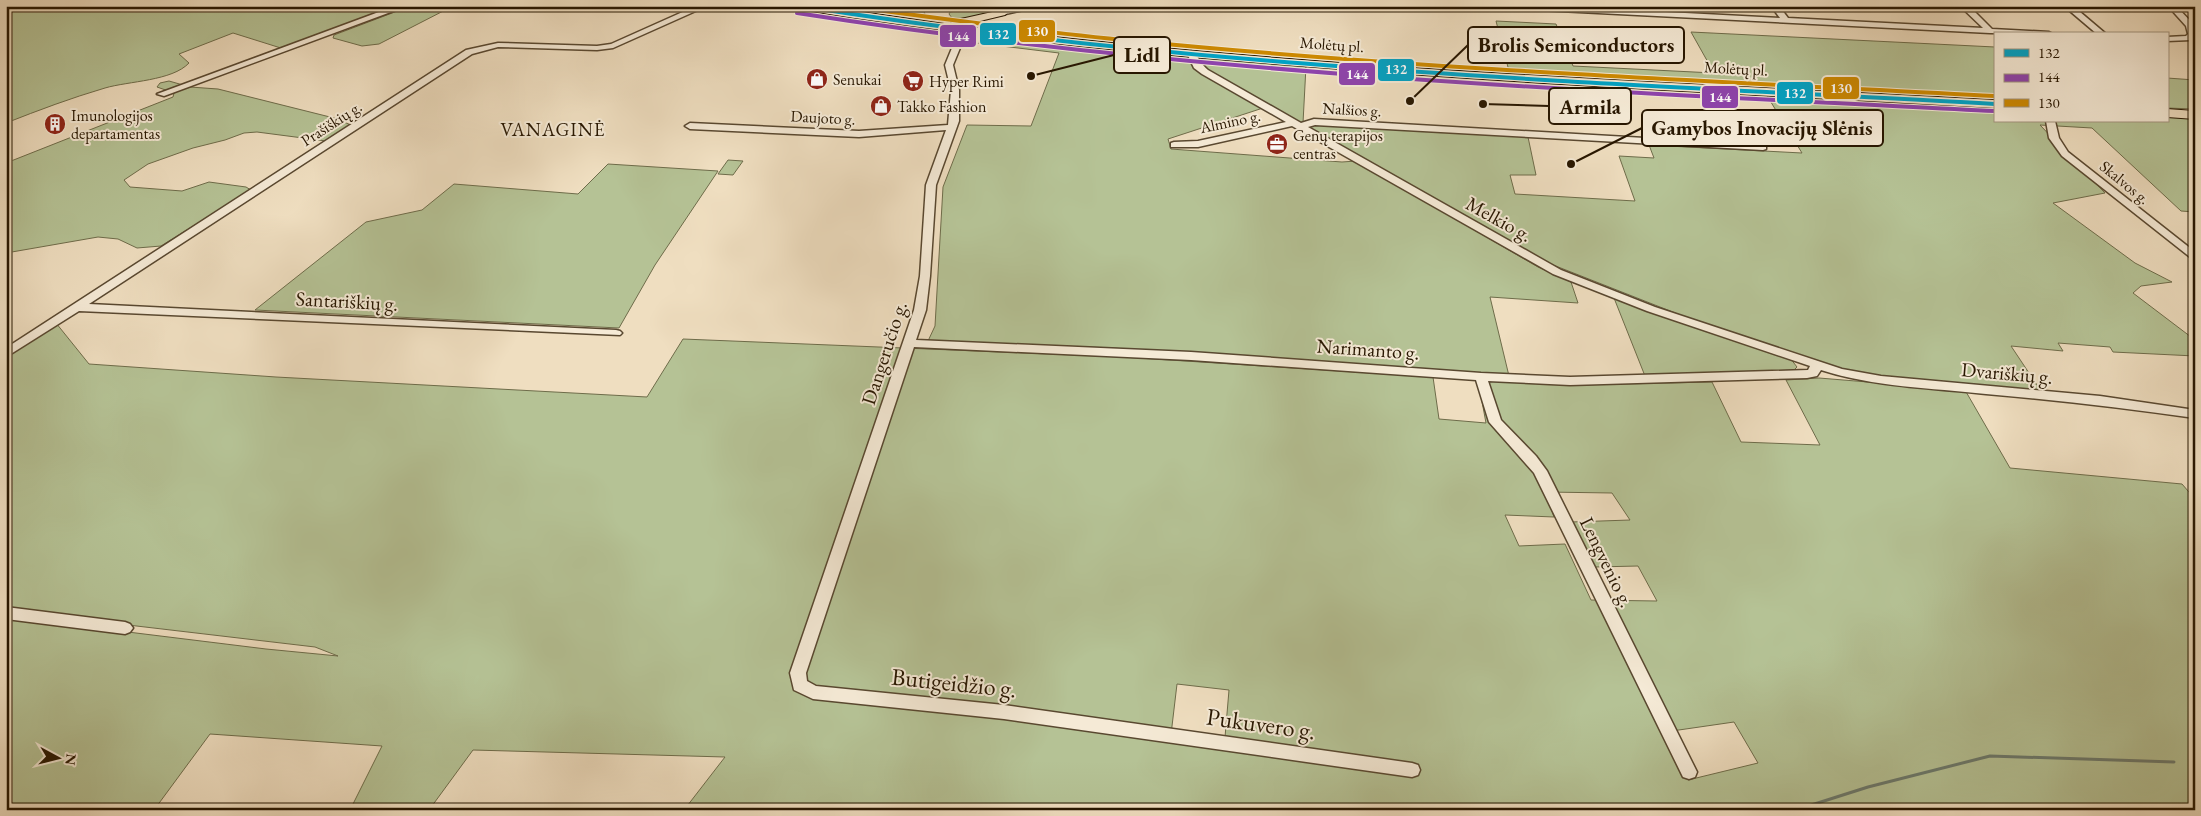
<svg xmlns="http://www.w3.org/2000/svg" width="2201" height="816" font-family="'EB Garamond',serif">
<rect width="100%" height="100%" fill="#efdec0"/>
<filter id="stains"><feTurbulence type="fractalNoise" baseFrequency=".004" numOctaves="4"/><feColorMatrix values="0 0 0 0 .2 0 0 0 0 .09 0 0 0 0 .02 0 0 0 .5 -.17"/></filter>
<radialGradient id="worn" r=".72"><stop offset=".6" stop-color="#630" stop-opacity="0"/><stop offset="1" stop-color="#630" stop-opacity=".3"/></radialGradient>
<path fill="#b5c295" stroke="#6e6c4a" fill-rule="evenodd" d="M6,6H397L284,49L233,33L179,54L189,63C172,81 129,81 105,88C71,98 39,110 6,123Z
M453,6L379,44L362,46L333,38L334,35L408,7Z
M840,6H922L926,17Z
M991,6H1009L1008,8C991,13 971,20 952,18L949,14L950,12Z
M1496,21L1556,24L1573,66L1714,73L1691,32L1995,47V96H1959L1509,71Z
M984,36L1187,57L1196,69L1263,108L1168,139L1171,149L1342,162L1356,161L1538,267L1571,282L1578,303L1490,297L1509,376L1113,348L928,341L935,326L943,187L967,125L1031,126L1059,53L969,42L973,38Z
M1204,58L1306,66L1303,123L1528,137L1536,175H1510L1515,194L1635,201L1619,156L1654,158L1649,145L1802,153L1766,94L1995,107V121H2167V116L2195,118V212L2181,211L2092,128L2040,125L2105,193L2053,203L2135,263L2172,282L2141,286L2133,293L2195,340V356L2113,352L2110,347L2058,343L2063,351L2011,346L2041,391L1872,376L1845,371L1688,318L1543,261L1311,130L1303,123L1296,122L1207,72L1197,60Z
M2167,78L2195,80V109L2167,108Z
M169,81L190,87L218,89L334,118L351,125L326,141L257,132L244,133L225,140L193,148L148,164L124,180L130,187L182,191L209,182L246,187L251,190L161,246L137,248L118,239L98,237L6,253V163L173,97L174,93L157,87L160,83Z
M728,160L743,161L733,175L718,174Z
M608,164L718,171L655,265L619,328L255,310L366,222L422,210L454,184L578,194Z
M1614,298L1790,358L1797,367L1794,370L1645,376Z
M56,323L89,364L276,377L647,397L683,339L1123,357L1433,377L1439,419L1486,423L1478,380L1575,385L1712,382L1741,442L1820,445L1786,380L1819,378L1965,390L2010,468L2182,484L2195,499V810H684L725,757L473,750L429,810H350L382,746L210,734L154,810H6V617L266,649L338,656L315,647L9,611L6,614V355ZM1546,492L1612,493L1630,520L1571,522L1595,567L1638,566L1657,601L1591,600L1565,544L1519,546L1505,515L1554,517ZM1177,684L1229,690L1224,749L1170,743ZM1734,722L1758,763L1688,780L1665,732Z"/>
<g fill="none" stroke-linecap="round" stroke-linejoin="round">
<path stroke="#6c7a6d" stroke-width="3" d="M2191,763H2195
M1802,808L1868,787L1990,756L2174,762"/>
<g stroke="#594830" stroke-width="3">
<path id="minor" d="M395,6H407L164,96L157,94Z
M696,6H707L613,48L597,50L498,47L472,54L89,304L616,330L620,331L622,333L620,335L79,311L6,357V348L466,50L498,43L597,46L611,44Z
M1025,6H1042L1001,15L997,13Z
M1498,6H1552L1780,18L1771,6H1779L1788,18L1983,28L1960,6H1969L1992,29L2049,32L2053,34L1990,33L1502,8Z
M2064,6H2073L2106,34H2097Z
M2168,6H2176L2194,25L2195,36L2191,40L2167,41V37L2186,36L2188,34L2186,26Z
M966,28L973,30L960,48L953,65L959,90V121L936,185L930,276L926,310L916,340L1191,352L1481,373L1570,377L1808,370L1810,366L1647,311L1553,274L1292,126L1198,147H1171V143L1174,142L1198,141L1286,122L1202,74L1194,68L1187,53L1191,51C1197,53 1201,65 1208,70L1301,123L1314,119L1766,145V149L1763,150L1315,125L1308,127L1561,270L1655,307L1842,369L1881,376L2100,396L2195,410V418C2125,408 2056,400 1986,394C1931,388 1874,387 1821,370L1817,376L1807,378L1570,385L1488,381L1501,420L1536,456L1547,471L1697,772L1695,777L1689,779L1683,777L1534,473L1489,422L1476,380L1191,360L914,347L806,673L807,681L816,686L1004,705L1412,763L1418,765L1420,770L1418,775L1412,777L1004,719L813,699L794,690L790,673L914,310L920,276L926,185L946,130L859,137L690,129L685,126L690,123L859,131L948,125L951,90L945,65L952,48Z
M2046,121H2055L2059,138L2068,152L2195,252V261L2062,156L2049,138Z
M6,607L125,622L130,624L133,628L130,632L125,634L6,619Z"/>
</g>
<g stroke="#271600" stroke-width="2">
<path id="highway" d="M792,6H821L951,25L952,21L1001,10L1007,13L1005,15L959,26C1303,69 1650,81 1995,100V108C1760,95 1524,84 1290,65C1125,52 961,36 798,9Z
M2167,109L2195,111V119L2167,117Z"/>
</g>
<use href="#minor" fill="#f5ead6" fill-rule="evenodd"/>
<use href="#highway" fill="#efdec0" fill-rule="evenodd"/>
<g stroke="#f5ead6" stroke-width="6">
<path id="bus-1" d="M800,6C1195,69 1596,82 1995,104"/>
</g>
<g stroke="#f5ead6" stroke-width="6">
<path id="bus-2" d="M797,13C1193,75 1595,91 1995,111"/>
</g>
<g stroke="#f5ead6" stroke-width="6">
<path id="bus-3" d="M847,6C943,19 1038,32 1134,41C1420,69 1708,81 1995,96"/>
</g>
<use href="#bus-1" stroke="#02a2c4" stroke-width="4"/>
<use href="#bus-2" stroke="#8e44ad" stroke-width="4"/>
<use href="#bus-3" stroke="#cd8900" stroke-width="4"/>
</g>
<defs>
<g id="shop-disc" transform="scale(1.125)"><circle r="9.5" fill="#8f2418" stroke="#f5ead6"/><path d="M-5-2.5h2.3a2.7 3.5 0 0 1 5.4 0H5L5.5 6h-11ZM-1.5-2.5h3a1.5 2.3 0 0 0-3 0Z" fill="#fff"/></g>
<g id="supermarket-disc" transform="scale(1.125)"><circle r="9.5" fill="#8f2418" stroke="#f5ead6"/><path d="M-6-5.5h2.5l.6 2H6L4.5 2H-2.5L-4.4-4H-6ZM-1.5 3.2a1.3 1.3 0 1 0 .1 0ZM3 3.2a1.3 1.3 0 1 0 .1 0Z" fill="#fff"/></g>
<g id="building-disc" transform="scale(1.125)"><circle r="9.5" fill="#8f2418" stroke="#f5ead6"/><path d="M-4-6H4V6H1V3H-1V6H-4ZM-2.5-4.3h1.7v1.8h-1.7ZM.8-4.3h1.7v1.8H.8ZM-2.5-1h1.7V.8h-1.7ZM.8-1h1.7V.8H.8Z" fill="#fff"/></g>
<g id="office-disc" transform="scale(1.125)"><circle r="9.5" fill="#8f2418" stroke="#f5ead6"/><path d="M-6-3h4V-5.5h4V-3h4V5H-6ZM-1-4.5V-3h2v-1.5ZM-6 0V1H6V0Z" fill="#fff"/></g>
</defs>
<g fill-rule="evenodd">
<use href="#shop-disc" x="817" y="79"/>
<use href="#supermarket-disc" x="913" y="81"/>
<use href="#shop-disc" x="881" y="106"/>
<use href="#building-disc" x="55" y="124"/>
<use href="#office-disc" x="1277" y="144"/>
</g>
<g text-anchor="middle" stroke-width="4" stroke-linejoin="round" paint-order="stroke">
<g font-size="16" fill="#271600" stroke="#f5ead6">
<text transform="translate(1332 44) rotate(4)" y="6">Molėtų pl.</text>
<text transform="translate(1736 68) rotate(3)" y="6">Molėtų pl.</text>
<text transform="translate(1352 109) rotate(3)" y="6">Nalšios g.</text>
<text transform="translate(823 117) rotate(3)" y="6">Daujoto g.</text>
<text transform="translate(1230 121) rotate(-12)" y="6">Almino g.</text>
<text transform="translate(331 123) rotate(-33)" y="6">Prašiškių g.</text>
<text transform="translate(2125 182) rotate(39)" y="6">Skalvos g.</text>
</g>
<g font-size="16" fill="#271600" stroke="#f5ead6" text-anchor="start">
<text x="833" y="85">Senukai</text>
<text x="929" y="87">Hyper Rimi</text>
<text x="897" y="112">Takko Fashion</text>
<text x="71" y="121">Imunologijos<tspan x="71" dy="18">departamentas</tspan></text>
<text x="1293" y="141">Genų terapijos<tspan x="1293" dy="18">centras</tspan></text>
</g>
<g font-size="19" letter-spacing="1" fill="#271600" stroke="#f5ead6">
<text x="553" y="136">VANAGINĖ</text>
</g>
<g font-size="20" fill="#271600" stroke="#f5ead6">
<text transform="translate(1499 219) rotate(29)" y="7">Melkio g.</text>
<text transform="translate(347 301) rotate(3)" y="7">Santariškių g.</text>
<text transform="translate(1368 349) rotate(4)" y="7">Narimanto g.</text>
<text transform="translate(884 353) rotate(-72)" y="7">Dangeručio g.</text>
<text transform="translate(2007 373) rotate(5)" y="7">Dvariškių g.</text>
<text transform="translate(1607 562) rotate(64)" y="7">Lengvenio g.</text>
</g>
<g font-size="24" fill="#271600" stroke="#f5ead6">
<text transform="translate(954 683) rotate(6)" y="8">Butigeidžio g.</text>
<text transform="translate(1261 724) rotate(8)" y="8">Pukuvero g.</text>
</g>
</g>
<path fill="none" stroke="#271600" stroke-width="2" d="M1410 101L1468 45M1031 76L1114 55M1483 104L1549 106M1571 164L1642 128"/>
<g fill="#271600" stroke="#f5ead6" stroke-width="2">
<circle cx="1410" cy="101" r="5"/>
<circle cx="1031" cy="76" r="5"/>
<circle cx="1483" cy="104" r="5"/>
<circle cx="1571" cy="164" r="5"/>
</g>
<g fill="#f5ead6" stroke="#271600" stroke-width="2">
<rect x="1468" y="27" width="216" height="36" rx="5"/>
<rect x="1114" y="37" width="56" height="36" rx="5"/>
<rect x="1549" y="88" width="82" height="36" rx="5"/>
<rect x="1642" y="110" width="241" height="36" rx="5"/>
</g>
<g font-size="21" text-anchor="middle" font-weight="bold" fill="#271600">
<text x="1576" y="52">Brolis Semiconductors</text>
<text x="1142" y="62">Lidl</text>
<text x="1590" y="114">Armila</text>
<text x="1762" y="135">Gamybos Inovacijų Slėnis</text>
</g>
<g stroke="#f5ead6" stroke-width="2">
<rect x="1018" y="19" width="38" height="24" rx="5" fill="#cd8900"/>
<rect x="979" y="22" width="38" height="24" rx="5" fill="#02a2c4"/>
<rect x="939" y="24" width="38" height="24" rx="5" fill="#8e44ad"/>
<rect x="1377" y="58" width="38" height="24" rx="5" fill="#02a2c4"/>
<rect x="1338" y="62" width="38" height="24" rx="5" fill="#8e44ad"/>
<rect x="1822" y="76" width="38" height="24" rx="5" fill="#cd8900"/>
<rect x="1776" y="81" width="38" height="24" rx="5" fill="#02a2c4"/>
<rect x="1701" y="85" width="38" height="24" rx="5" fill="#8e44ad"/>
</g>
<g font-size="14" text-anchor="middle" font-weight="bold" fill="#fff">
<text x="1037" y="36">130</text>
<text x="998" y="39">132</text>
<text x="958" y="41">144</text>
<text x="1396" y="74">132</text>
<text x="1357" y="79">144</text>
<text x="1841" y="93">130</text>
<text x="1795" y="98">132</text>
<text x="1720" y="102">144</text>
</g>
<rect width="2201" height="816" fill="none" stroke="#efdec0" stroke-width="25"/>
<rect x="8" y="8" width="2186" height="801" fill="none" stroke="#271600" stroke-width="2.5"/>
<rect x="12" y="12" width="2176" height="791" fill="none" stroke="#271600"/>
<rect x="1994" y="32" width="175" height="90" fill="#f5ead6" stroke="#a39580"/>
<rect x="2004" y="49" width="25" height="8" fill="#02a2c4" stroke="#a39580"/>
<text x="2038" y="58" font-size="15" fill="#271600">132</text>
<rect x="2004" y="74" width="25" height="8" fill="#8e44ad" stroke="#a39580"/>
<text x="2038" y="82" font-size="15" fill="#271600">144</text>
<rect x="2004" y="99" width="25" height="8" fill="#cd8900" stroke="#a39580"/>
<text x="2038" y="108" font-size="15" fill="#271600">130</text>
<g transform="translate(58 758) rotate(97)" stroke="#f5ead6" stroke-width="4" paint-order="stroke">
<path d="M0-4L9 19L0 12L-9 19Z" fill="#271600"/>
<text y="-8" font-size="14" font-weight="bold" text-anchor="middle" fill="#271600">N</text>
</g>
<rect width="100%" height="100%" filter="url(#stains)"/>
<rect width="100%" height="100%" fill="url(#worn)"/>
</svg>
